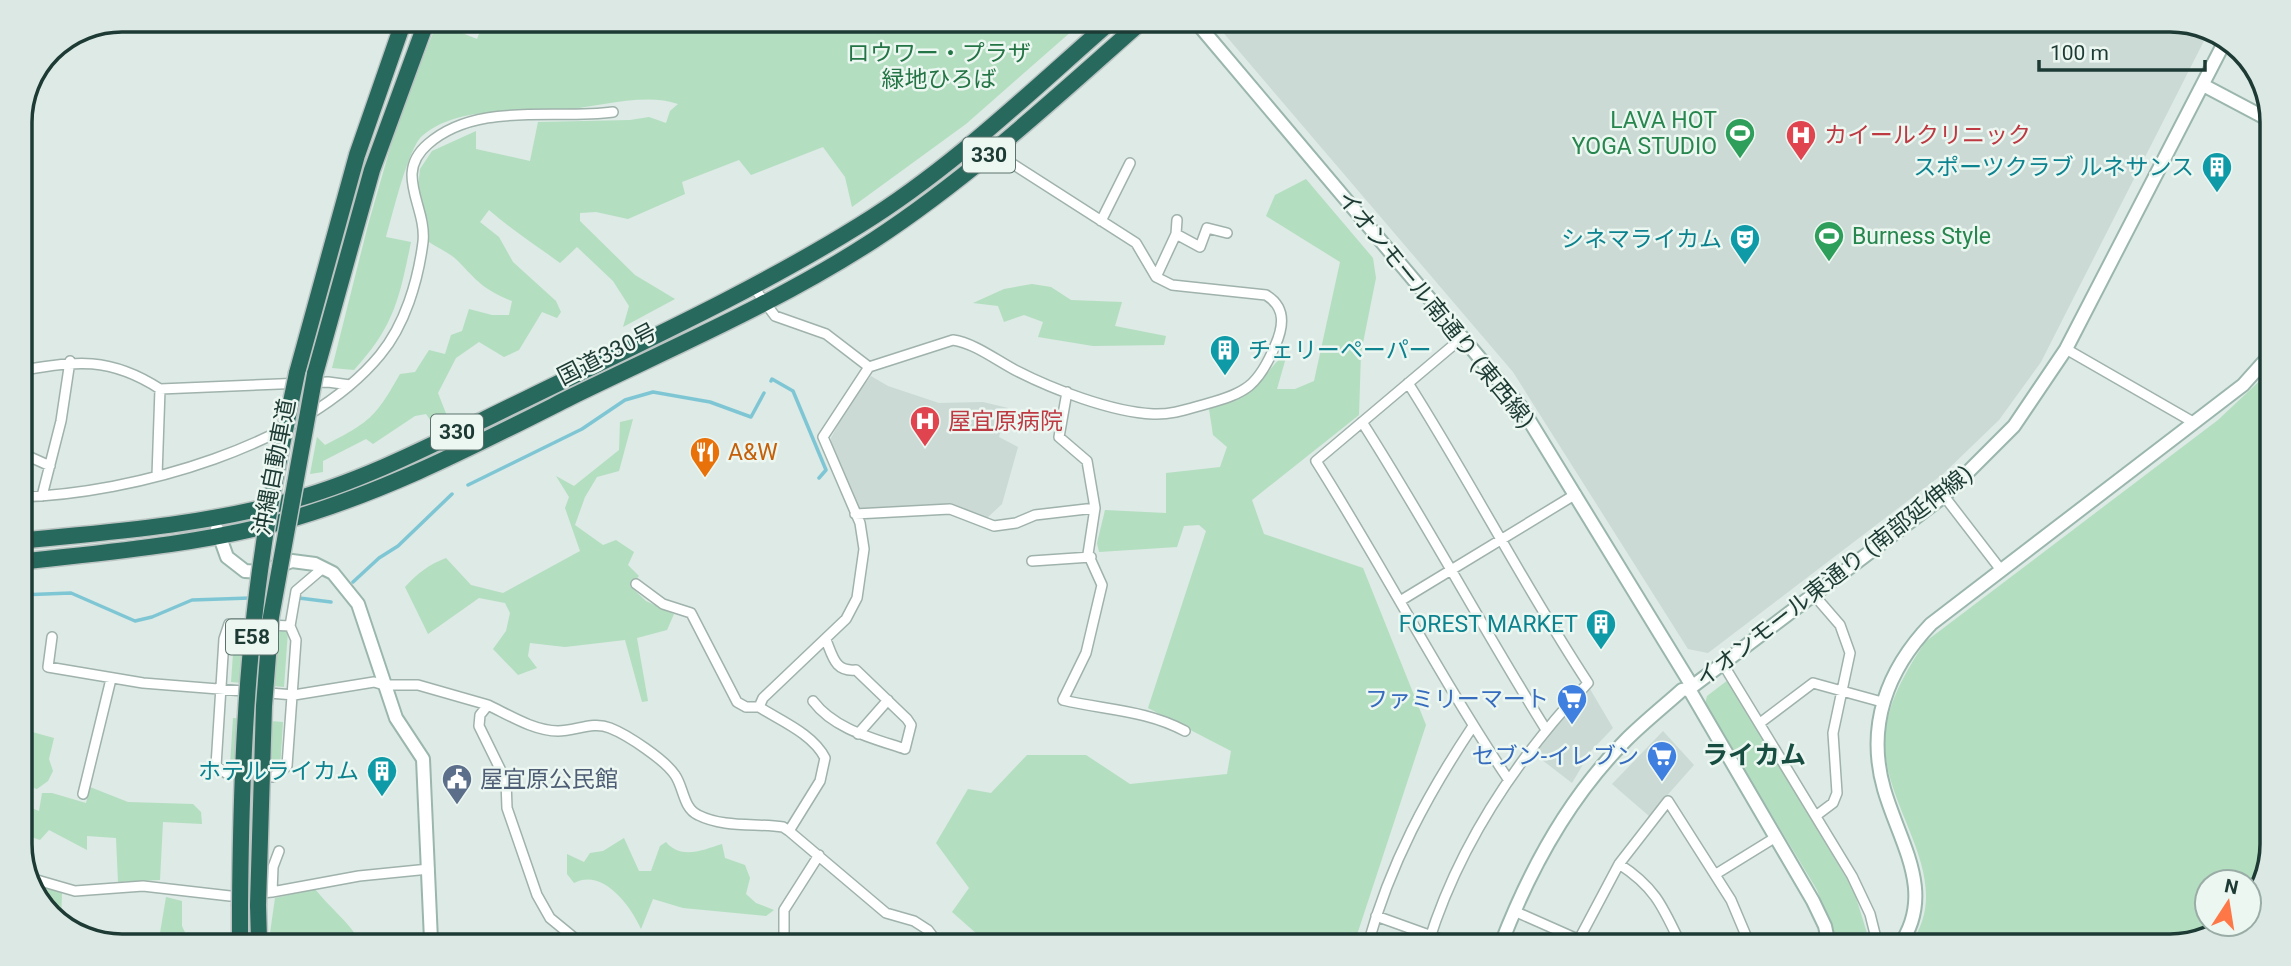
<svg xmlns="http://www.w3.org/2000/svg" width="2291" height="966" font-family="Roboto,'Noto Sans JP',sans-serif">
<rect width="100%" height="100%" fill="#ddeae5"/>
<path fill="#cbdad4" d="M1215,23L2208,27L2210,29L2041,362L1999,420L1943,474L1708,653L1688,649L1513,372Z
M871,376L888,386L939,403L983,402L1008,408L999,437L1018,447L1002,504L987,518L944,504L858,509L832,449L831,438L849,404Z
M1590,689L1613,728L1591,751L1572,783L1533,753Z
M1663,731L1694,765L1649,816L1612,784Z"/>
<path fill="#b3dec0" d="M484,21L1081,23L966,124L852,207L845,177L823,147L751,175L739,160L682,182L685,194L628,219L596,212L580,213V221L635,275L675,299L623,327L629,306L613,281L577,247L560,263C536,245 512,230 489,210L480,222L499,237L513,262L556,301L561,312L557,318L542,312L519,350L504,357L479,342L456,358L438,393L447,416L433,424L426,414L415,416L373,444L366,439L323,461V472L310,474L317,437L325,445C370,422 375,418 400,374L415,372L429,350L445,354L451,335L462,331L469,309L492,315H509L512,301C484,290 477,281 458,261C450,253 438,248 429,242L428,221L417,196L420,169L432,151L476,131V149L530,161L538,122L630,120L649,117L666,123L670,111L678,104C646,92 597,107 562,110C518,113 458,105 422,136C408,148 392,217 386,237L411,242C399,300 394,326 354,370L332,368L368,225L399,117L437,23L477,39Z
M1306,179L1373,258L1376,278L1361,353L1359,415L1252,500L1264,534L1363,568L1426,725L1354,944L986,942L952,912L969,888L936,843L968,789L991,793L1027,755H1086L1130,784L1227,774L1231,751L1148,708L1206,531L1199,525L1184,526L1177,547L1099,552L1097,543L1105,510L1166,513V473L1220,467L1227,447L1213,435L1209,409C1228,403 1245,398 1259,383C1270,372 1274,361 1287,354L1277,389H1295L1314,381L1340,262L1266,216L1275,195Z
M1032,284L1051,287L1071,300L1122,302L1115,326L1166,336L1164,345L1093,346L1038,337L1043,322L1024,315L1004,322L998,306L973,303L1004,289Z
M2269,372L2264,883L2249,902V882H2207V924H2231L2227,929L2170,947L1909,946C1958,881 1886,813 1885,746C1884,707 1905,673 1925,642L2218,420Z
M633,419L619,471L597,477L585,497L575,525L603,545L616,540L634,552L628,565L639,576L630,586L646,601L674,614L667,630L637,638L648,701L642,702L625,640L565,647L530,643L528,656L537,668L518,675L493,649L506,631L510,613L505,603L479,598L428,634L405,587C418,573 428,565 446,558L471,585L503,593L580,551L565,508L569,497L556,476L574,486L619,450L620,422Z
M235,626L288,631L284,687L231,682Z
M1728,680L1854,891L1871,946H1839L1817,890L1705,704L1707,696Z
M19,708L26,710L25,730L54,738L49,759L53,771L48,781L37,789L19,784Z
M233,718L283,722L280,769L230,766Z
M90,787L128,802L193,804L201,812L202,824L163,822L160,880L118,882L116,838L87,836V850L49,830L40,840L20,833L19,803L39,811L42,793H52L86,803Z
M624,838L639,871H651L660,846L666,842C681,860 703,850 722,844L725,858L745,865L750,878L746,894L756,903L774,910L766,916L683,908L653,899L641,929C630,904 602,868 574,883L567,874V854L584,862L590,853L603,851Z
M31,883L62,893L61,922L40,906Z
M315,889C329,907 348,921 359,940H269L275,898Z
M166,897L182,901V926L188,939H159Z"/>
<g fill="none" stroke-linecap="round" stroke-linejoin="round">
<path stroke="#7fc6d5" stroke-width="3.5" d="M771,381L772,379L793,391L826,470L819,478
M468,485L582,429L625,400L653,392L710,402L751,417L764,393
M353,582L379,558L398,546L452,494
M19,595L71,593L135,621L152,617L192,600L250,598
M299,598L331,602"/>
<g stroke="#a0b2ac" stroke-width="12">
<path id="street" d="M1101,221L1130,163
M1176,234L1177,220
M1156,277L1176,234L1200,247L1207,228L1227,233
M752,285L775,316L826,334L869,367
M1463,337L1316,461C1382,565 1439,676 1508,779
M2066,349L2193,422
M19,371C75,360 111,357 160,389L157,476
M1408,383C1471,482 1524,586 1588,683C1517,758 1459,844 1428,944
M160,389L328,382L350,385
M1362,422C1426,522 1482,627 1545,728
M19,452L50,466
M42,496L61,421L70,361
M1944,496L2001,570
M19,497C133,494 305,446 380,355C405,325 418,281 423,242C427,206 393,174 428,144C477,101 554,120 613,112
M1095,508L1088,554L1102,585L1086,653L1063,700C1105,710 1146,710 1185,731
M855,514L950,509L994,526L1016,523L1035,515L1095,508L1087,461L1059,437L1067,392
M1032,561L1091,557
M636,584L663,604L691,613L737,702L746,707H759
M1814,595L1840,625L1850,653L1833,733L1837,793L1833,803L1817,815
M1400,601L1576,494
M255,624H229L224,639L216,766L226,773L273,777L287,766L296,640L290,626
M269,625L290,626L296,591L323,568
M52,637L48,667L143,683L294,695L374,682L384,685H418L488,705L480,715L479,726L506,781L507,808L537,895L550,918L578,941
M1723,664L1852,876L1870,914L1878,946
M813,701C834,729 872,738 905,749L911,725L907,719L856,670C835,672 833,657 826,640
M488,705C509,715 534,731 558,731C576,731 593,721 610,728C628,735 665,760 675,775C684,788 683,808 698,815C724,828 755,823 783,827L789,831
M1760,723L1813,683L1882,702
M858,734L888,700
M83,794L111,679
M1619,864C1655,887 1663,907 1681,945
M1716,874L1776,837
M30,878L75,891L143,886L230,896L272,892L359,876L429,869
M272,892L273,867L279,851
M1514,911L1591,945
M1376,916L1454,944
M784,942V910L819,855
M937,942L928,930L914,921L886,913L789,831L820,781L825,758C813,734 781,721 759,707L763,698L846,619L857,598L864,549L860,523L823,437L869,367L953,340C974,343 996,360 1015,370C1052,389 1111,412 1153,414C1171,415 1188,409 1206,404C1246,393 1258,386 1275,346C1284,326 1286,307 1266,295L1172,285L1156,277L1136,243L994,152
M1368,944C1390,864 1427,795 1473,726
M1576,945L1619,864L1668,801L1731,900L1750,945"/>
</g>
<g stroke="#9bb7ad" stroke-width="16">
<path id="secondary" d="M1197,23L1521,407L1692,686
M2203,85L2271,121
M217,529L227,557L245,571L261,572L292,561L315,564L333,573L358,604L396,718L423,759L431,940
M1689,689L1813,901L1825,926L1829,945
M1501,944C1529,871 1570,796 1626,740C1643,723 1663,707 1682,690L1689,689L1944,496L2014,426L2066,349L2225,41
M1899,946C1937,893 1899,842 1884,789C1866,726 1887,670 1931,624L2243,385L2269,356"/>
</g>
<g stroke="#bbc4c2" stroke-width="19">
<path id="highway" d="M297,373L357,155L404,20
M315,374L372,170L427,20
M19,541C107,532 196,526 282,503C367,481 447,437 526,399C638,344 754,291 860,225C951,169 1029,93 1109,23
M19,562C106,552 193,545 277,523C380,495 474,446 569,398C671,348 779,302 874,240C970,177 1054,99 1140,23
M258,905L259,940
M240,906V940"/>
</g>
<use href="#street" stroke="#fff" stroke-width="9"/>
<use href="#secondary" stroke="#fff" stroke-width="12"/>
<use href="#highway" stroke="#27695d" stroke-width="16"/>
<g stroke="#bbc4c2" stroke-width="19" stroke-linecap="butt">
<path id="highway-bridge" d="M258,905L264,706L271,617L315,374
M240,906C241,787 245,668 263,550C271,491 285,432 297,373"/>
</g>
<use href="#highway-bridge" stroke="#27695d" stroke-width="16"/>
</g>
<defs>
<g id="stadium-pin" transform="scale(1.575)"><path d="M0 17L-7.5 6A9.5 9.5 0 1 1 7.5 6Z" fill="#2e9e5b" stroke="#edf7f2"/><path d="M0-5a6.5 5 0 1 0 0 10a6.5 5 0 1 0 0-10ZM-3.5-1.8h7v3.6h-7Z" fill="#fff"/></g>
<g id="hospital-pin" transform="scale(1.575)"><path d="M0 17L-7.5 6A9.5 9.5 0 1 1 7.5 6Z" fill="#e0444e" stroke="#edf7f2"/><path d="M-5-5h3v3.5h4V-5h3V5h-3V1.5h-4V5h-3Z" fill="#fff"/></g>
<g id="building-pin" transform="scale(1.575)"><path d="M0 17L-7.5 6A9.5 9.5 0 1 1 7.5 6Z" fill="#0f9aa8" stroke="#edf7f2"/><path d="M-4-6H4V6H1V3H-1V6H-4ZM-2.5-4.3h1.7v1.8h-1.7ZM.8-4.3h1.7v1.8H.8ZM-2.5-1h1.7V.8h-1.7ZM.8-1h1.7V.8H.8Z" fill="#fff"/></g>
<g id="theatre-pin" transform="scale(1.575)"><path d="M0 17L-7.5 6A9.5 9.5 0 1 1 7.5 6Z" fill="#0f9aa8" stroke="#edf7f2"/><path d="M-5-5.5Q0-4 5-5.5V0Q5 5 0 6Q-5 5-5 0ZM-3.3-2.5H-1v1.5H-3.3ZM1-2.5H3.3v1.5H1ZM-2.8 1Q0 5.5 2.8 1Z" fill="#fff"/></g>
<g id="restaurant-pin" transform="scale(1.575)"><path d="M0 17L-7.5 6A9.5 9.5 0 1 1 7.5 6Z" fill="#e8710a" stroke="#edf7f2"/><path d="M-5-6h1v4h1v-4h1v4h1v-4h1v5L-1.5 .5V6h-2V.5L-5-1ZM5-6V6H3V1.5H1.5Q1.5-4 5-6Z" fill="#fff"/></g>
<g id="supermarket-pin" transform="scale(1.575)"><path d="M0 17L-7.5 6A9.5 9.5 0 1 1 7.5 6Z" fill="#3f7fe0" stroke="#edf7f2"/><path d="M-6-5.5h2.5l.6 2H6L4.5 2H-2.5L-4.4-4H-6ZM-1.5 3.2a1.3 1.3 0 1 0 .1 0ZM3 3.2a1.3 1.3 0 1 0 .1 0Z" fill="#fff"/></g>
<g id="civic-pin" transform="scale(1.575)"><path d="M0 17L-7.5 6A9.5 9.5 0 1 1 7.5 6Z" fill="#5c6f8a" stroke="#edf7f2"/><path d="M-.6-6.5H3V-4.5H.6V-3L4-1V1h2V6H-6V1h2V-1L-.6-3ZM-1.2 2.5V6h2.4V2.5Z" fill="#fff"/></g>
</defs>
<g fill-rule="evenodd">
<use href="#stadium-pin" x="1740" y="133"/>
<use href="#hospital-pin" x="1801" y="135"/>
<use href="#building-pin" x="2217" y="167"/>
<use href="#stadium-pin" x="1829" y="236"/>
<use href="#theatre-pin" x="1745" y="239"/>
<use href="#building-pin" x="1225" y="350"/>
<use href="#hospital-pin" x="925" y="421"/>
<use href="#restaurant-pin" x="705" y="452"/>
<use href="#building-pin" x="1601" y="624"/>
<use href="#supermarket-pin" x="1572" y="699"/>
<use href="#supermarket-pin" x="1662" y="756"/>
<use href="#building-pin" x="382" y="771"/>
<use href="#civic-pin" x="457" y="779"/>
</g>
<g text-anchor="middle" stroke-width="5" stroke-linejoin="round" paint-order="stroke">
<g fill="#edf7f2" stroke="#5b736d" stroke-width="2">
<rect x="963" y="137.5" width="52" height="35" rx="5"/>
<rect x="431" y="414.5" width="52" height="35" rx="5"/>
<rect x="226" y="619.5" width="52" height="35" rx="5"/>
</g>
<g font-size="21" font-weight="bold" fill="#1d3b34">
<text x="989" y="162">330</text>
<text x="457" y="439">330</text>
<text x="252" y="644">E58</text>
</g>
<g font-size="23" fill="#247545" stroke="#edf7f2">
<text x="939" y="61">ロウワー・プラザ<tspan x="939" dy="26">緑地ひろば</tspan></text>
</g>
<g font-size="23" fill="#27864d" stroke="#edf7f2" text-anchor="end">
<text x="1717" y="128">LAVA HOT<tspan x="1717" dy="26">YOGA STUDIO</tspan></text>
<text x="1852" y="244" text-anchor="start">Burness Style</text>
</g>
<g font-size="23" fill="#be3a42" stroke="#edf7f2" text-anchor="start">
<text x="1824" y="143">カイールクリニック</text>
<text x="948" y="429">屋宜原病院</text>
</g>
<g font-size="23" fill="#0d838f" stroke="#edf7f2" text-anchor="end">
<text x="2194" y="175">スポーツクラブ ルネサンス</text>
<text x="1722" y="247">シネマライカム</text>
<text x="1248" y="358" text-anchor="start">チェリーペーパー</text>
<text x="1578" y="632">FOREST MARKET</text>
<text x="359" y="779">ホテルライカム</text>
</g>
<g font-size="23" fill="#1d3b34" stroke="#edf7f2">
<text transform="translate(1436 309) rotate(51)" y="8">イオンモール南通り (東西線)</text>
<text transform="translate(607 354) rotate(-27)" y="8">国道330号</text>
<text transform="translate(274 467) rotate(-79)" y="8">沖縄自動車道</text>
<text transform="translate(1834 576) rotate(-38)" y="8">イオンモール東通り (南部延伸線)</text>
</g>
<g font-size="23" fill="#c56008" stroke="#edf7f2" text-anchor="start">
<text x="728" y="460">A&amp;W</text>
</g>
<g font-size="23" fill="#366cbe" stroke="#edf7f2" text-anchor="end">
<text x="1549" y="707">ファミリーマート</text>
<text x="1639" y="764">セブン-イレブン</text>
</g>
<g font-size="23" fill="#4e5e75" stroke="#edf7f2" text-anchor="start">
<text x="480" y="787">屋宜原公民館</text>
</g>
<g font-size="26" font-weight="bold" fill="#184e42" stroke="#edf7f2">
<text x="1754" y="764">ライカム</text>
</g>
</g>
<path d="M0 0H2291V966H0ZM122 32H2170A90 90 0 0 1 2260 122V844A90 90 0 0 1 2170 934H122A90 90 0 0 1 32 844V122A90 90 0 0 1 122 32Z" fill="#dce8e3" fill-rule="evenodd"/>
<path fill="none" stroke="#1d3b34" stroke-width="3.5" d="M122 32H2170A90 90 0 0 1 2260 122V844A90 90 0 0 1 2170 934H122A90 90 0 0 1 32 844V122A90 90 0 0 1 122 32Z"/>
<g transform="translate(2228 903) rotate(12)"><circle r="33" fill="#edf7f2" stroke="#9aaca6" stroke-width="2"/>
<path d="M0-5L12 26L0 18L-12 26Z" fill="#fe7847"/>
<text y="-10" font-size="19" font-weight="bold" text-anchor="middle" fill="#1d3b34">N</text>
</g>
<path d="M2039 60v10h166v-10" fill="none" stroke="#1d3b34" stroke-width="3.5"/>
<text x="2050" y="60" font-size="21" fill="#1d3b34" stroke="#edf7f2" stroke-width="5" paint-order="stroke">100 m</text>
</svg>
